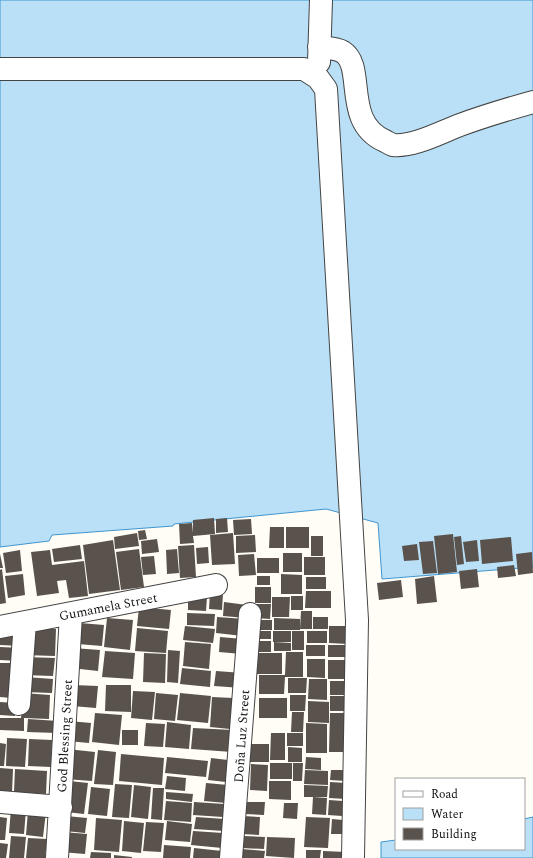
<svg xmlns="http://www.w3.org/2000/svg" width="533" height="858" font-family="Spectral,serif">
<rect width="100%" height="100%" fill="#fffdf5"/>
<path fill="#b9e0f7" stroke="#3f96cf" d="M0,0H533V567L382,579L378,523L326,509L174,524L173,526L52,535L49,541L0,547Z
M533,817V858H381V842L396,840V849H524V819Z"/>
<path fill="#5a524d" d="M214,518L215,534L193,536L194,543L180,544L179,524L192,523L193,533V520Z
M227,518L228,532L216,533V519Z
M251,519L252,534L234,535L233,520Z
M270,527H284V548H269Z
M286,527H309V548H286Z
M145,530L147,539L139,540L138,531Z
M137,533L139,546L115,549L114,537Z
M233,533L235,564L212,565L210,535Z
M453,534L457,572L438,574L434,536Z
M255,535L256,552L236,553V536Z
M311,536H323V556H311Z
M461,536L464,564L457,565L454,537Z
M511,537L513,561L482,564L480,540Z
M157,539L159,552L142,554L141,541Z
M113,540L120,590L89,594L83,545Z
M477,540L479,561L466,562L463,542Z
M433,541L437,573L423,574L419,542Z
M417,544L419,560L404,561L402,546Z
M80,545L82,559L54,562L52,549Z
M194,545L196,577L180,578L178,546Z
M208,547L209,563L197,564L196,548Z
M139,549L144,587L121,590L116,552Z
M177,549L179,573L167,574L166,550Z
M20,550L22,571L6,573L3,553Z
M50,550L52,565L84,561L88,596L69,598L66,580L57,581L59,593L37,596L31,552Z
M532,552L533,573L518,575L516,554Z
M283,553H302V572H283Z
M0,554L3,568H0Z
M254,554L256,575L239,576L238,555Z
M154,556L156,574L143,575L141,557Z
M304,557H325V575H304Z
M257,558H279V573H257Z
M514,565L516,576L498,578L497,567Z
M2,569L6,603L0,604V570Z
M477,569L479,587L461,589L459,571Z
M23,574L25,595L8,598L5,576Z
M281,574L302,575V594H281Z
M257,576H270V585H257Z
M434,576L437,602L417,604L415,579Z
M306,577H326V589H306Z
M401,580L403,597L379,600L377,583Z
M255,587H271V603H255Z
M306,591H331V608H305Z
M210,592L223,593L222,610L209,609Z
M188,596L207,597L206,611L188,610Z
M291,596H303V610H291Z
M272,597H290L289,617H272Z
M224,602L247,605L246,618L223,616Z
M255,604H271L270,619L255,618Z
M139,607L171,610L169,629L137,626Z
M301,611H312V629H300Z
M187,613L215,614L214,626L187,625Z
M217,617L245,619L243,636L216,633Z
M313,617H328V629H313Z
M107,618L133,620L130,650L104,647Z
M274,618L300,619V630H274Z
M256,620H272V630H256Z
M80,623L104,625L102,646L78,644Z
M185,626L215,629L213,643L183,640Z
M329,626H348V644L329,643Z
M26,628L56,629L55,656L24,655Z
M137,628L168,631L166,653L135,651Z
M256,631H271V639H256Z
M273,631H291V642H273Z
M292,631H304V650H292Z
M307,631H327V643H307Z
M0,632L23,633L22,646L0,645Z
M220,637L243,639L242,654L219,652Z
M255,641H271V652H255Z
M185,642L211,644L209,669L183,666Z
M274,642L291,643V651H274Z
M306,645H325V656H306Z
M328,645H347V657H328Z
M0,647L21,648L20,661L0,660Z
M73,648L100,650L98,671L71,668Z
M168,650L180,651L178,683L167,682Z
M105,651L135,653L133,679L102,677Z
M286,652H303V677H285L284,694H259V675H285Z
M144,653L166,654L165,683L143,682Z
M256,653H282V674H256Z
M24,657L55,658L53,676L23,675Z
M307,659H325V678L307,677Z
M328,660H347V679H328Z
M0,663H13L11,698L0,697Z
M182,668L211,671L210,687L180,684Z
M216,671L243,673L242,688L214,686Z
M25,677L53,679L52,693L25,692Z
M288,678H307L306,693H288Z
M309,679H327V700L308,699Z
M330,681H348L347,695H330Z
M73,685L98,686L96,708L72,706Z
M106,685H131V712L105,711Z
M133,691L155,692L152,720L131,718Z
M23,693L50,695L49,719L24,718V731L0,730V718H21Z
M156,693L178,695L175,721L154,719Z
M180,693L211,696L208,723L177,720Z
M290,695H306L305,711H290Z
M330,696H350L349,711H330Z
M212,697L233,698L230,729L210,727Z
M259,698H287V718H259Z
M308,701L329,702V723L308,722Z
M0,702L16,703L15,716L0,715Z
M292,712H304L303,732H291Z
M95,713L122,715L119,745L92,742Z
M330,713H351V752H329Z
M28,719L58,721L57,733L27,732Z
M69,721L91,723L89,743L67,741Z
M167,722L191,725L189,749L165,747Z
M146,723L165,724L163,747L144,746Z
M306,723L327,724V753H306Z
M193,728L233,730L232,752L191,749Z
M122,730H138V745H122Z
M271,733H285V760H270Z
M287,733H303V746H287Z
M7,738L27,739L25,767L6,766Z
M29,739L52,740L51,767L28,766Z
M0,743L6,744L4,766H0Z
M249,744H269V762H249Z
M288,747L302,748V762H288Z
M67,749L95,752L92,781L65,779Z
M98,750L116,752L113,785L94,784Z
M121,754L164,758L162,785L119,781Z
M167,757L208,761L206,777L165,773Z
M306,757L321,758V770L305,769Z
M211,758L228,760L226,782L208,780Z
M270,763H292V779H270Z
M293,763H303L302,781H293Z
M251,764L268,765L267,791L250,790Z
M0,768L13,769L12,793H0Z
M15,769L47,771L46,794L14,792Z
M305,770L328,771V785L304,784Z
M331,770H346V781L330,780Z
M167,776L186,778L185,791L165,789Z
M69,781L88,783L84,814L66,812Z
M269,781H291V800L269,799Z
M330,782L346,783V799L329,798Z
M206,783L228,785L226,803L204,801Z
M115,784L132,785L129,818L112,817Z
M134,785L151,787L148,819L131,817Z
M304,785L328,786L327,797H304Z
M91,787L110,789L107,816L88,814Z
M153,788H164L162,820L151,819Z
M166,792L193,794L192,802L166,799Z
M313,797L327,798L326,815L312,814Z
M329,800L343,801L342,816L328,815Z
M166,801L192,803L191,822L164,820Z
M194,802L224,804L223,817L193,815Z
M245,802H265L264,815L244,814Z
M284,803H298L297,819L283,818Z
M11,809L26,810L24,834L9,833Z
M28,811L46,812L43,837L26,835Z
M66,816L87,818L85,833L65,831Z
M243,816L260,817L259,835L242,834Z
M0,817L7,818L5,840H0Z
M196,817L225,819L224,831L194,829Z
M306,817L330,818L328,848L304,847Z
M96,818L122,820L119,852L94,850Z
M332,819L343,820V834H331Z
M124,821L144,823L141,853L122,851Z
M167,821L192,824L190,842L165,840Z
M146,822L164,823L161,852L143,851Z
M193,831L223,833L222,848L191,845Z
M63,832L87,834L85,854L61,852Z
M11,836L26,837L24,858H9Z
M243,836L265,837L264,849L242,848Z
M267,837L295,838L294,858L266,856Z
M28,838L47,839L45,858H26Z
M0,843L8,844L6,858H0Z
M164,845L191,847L190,858H163Z
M194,848L222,851V858H193Z
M242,849L265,851L264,858H242Z
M306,850H321L320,858H306Z
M323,851L346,852V858H323Z
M91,852L111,853V858H90Z
M114,855L132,857V858H114Z"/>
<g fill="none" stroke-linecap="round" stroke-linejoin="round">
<g stroke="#444" stroke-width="24">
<path id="minor" d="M319,47C327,48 336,48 343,52C366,67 342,122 385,141C387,142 390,144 393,145C414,147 441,132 460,125C484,116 508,109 533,102
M319,62L321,0
M0,69H304L318,78L326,89L357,620L353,858
M0,627L216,585
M19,704L25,622
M0,802L61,807
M57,858L71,614
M231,858L250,614"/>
</g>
<use href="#minor" stroke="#fff" stroke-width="22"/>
</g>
<g text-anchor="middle" stroke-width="4" stroke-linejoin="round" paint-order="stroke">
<g font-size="13" fill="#111" stroke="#fff">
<text transform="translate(108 606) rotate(-11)" y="5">Gumamela Street</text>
<text transform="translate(64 736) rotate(-87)" y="5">God Blessing Street</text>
<text transform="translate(241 736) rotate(-86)" y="5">Doña Luz Street</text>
</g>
</g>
<rect x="395" y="778" width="130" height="72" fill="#ffffff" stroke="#a0a0a0"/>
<rect x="403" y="791" width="20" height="6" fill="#ffffff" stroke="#a0a0a0"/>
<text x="431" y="798" font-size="12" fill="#111111">Road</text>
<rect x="403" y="808" width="20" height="12" fill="#b9e0f7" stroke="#a0a0a0"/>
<text x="431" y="818" font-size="12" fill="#111111">Water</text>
<rect x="403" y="828" width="20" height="12" fill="#5a524d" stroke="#a0a0a0"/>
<text x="431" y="838" font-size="12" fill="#111111">Building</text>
</svg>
